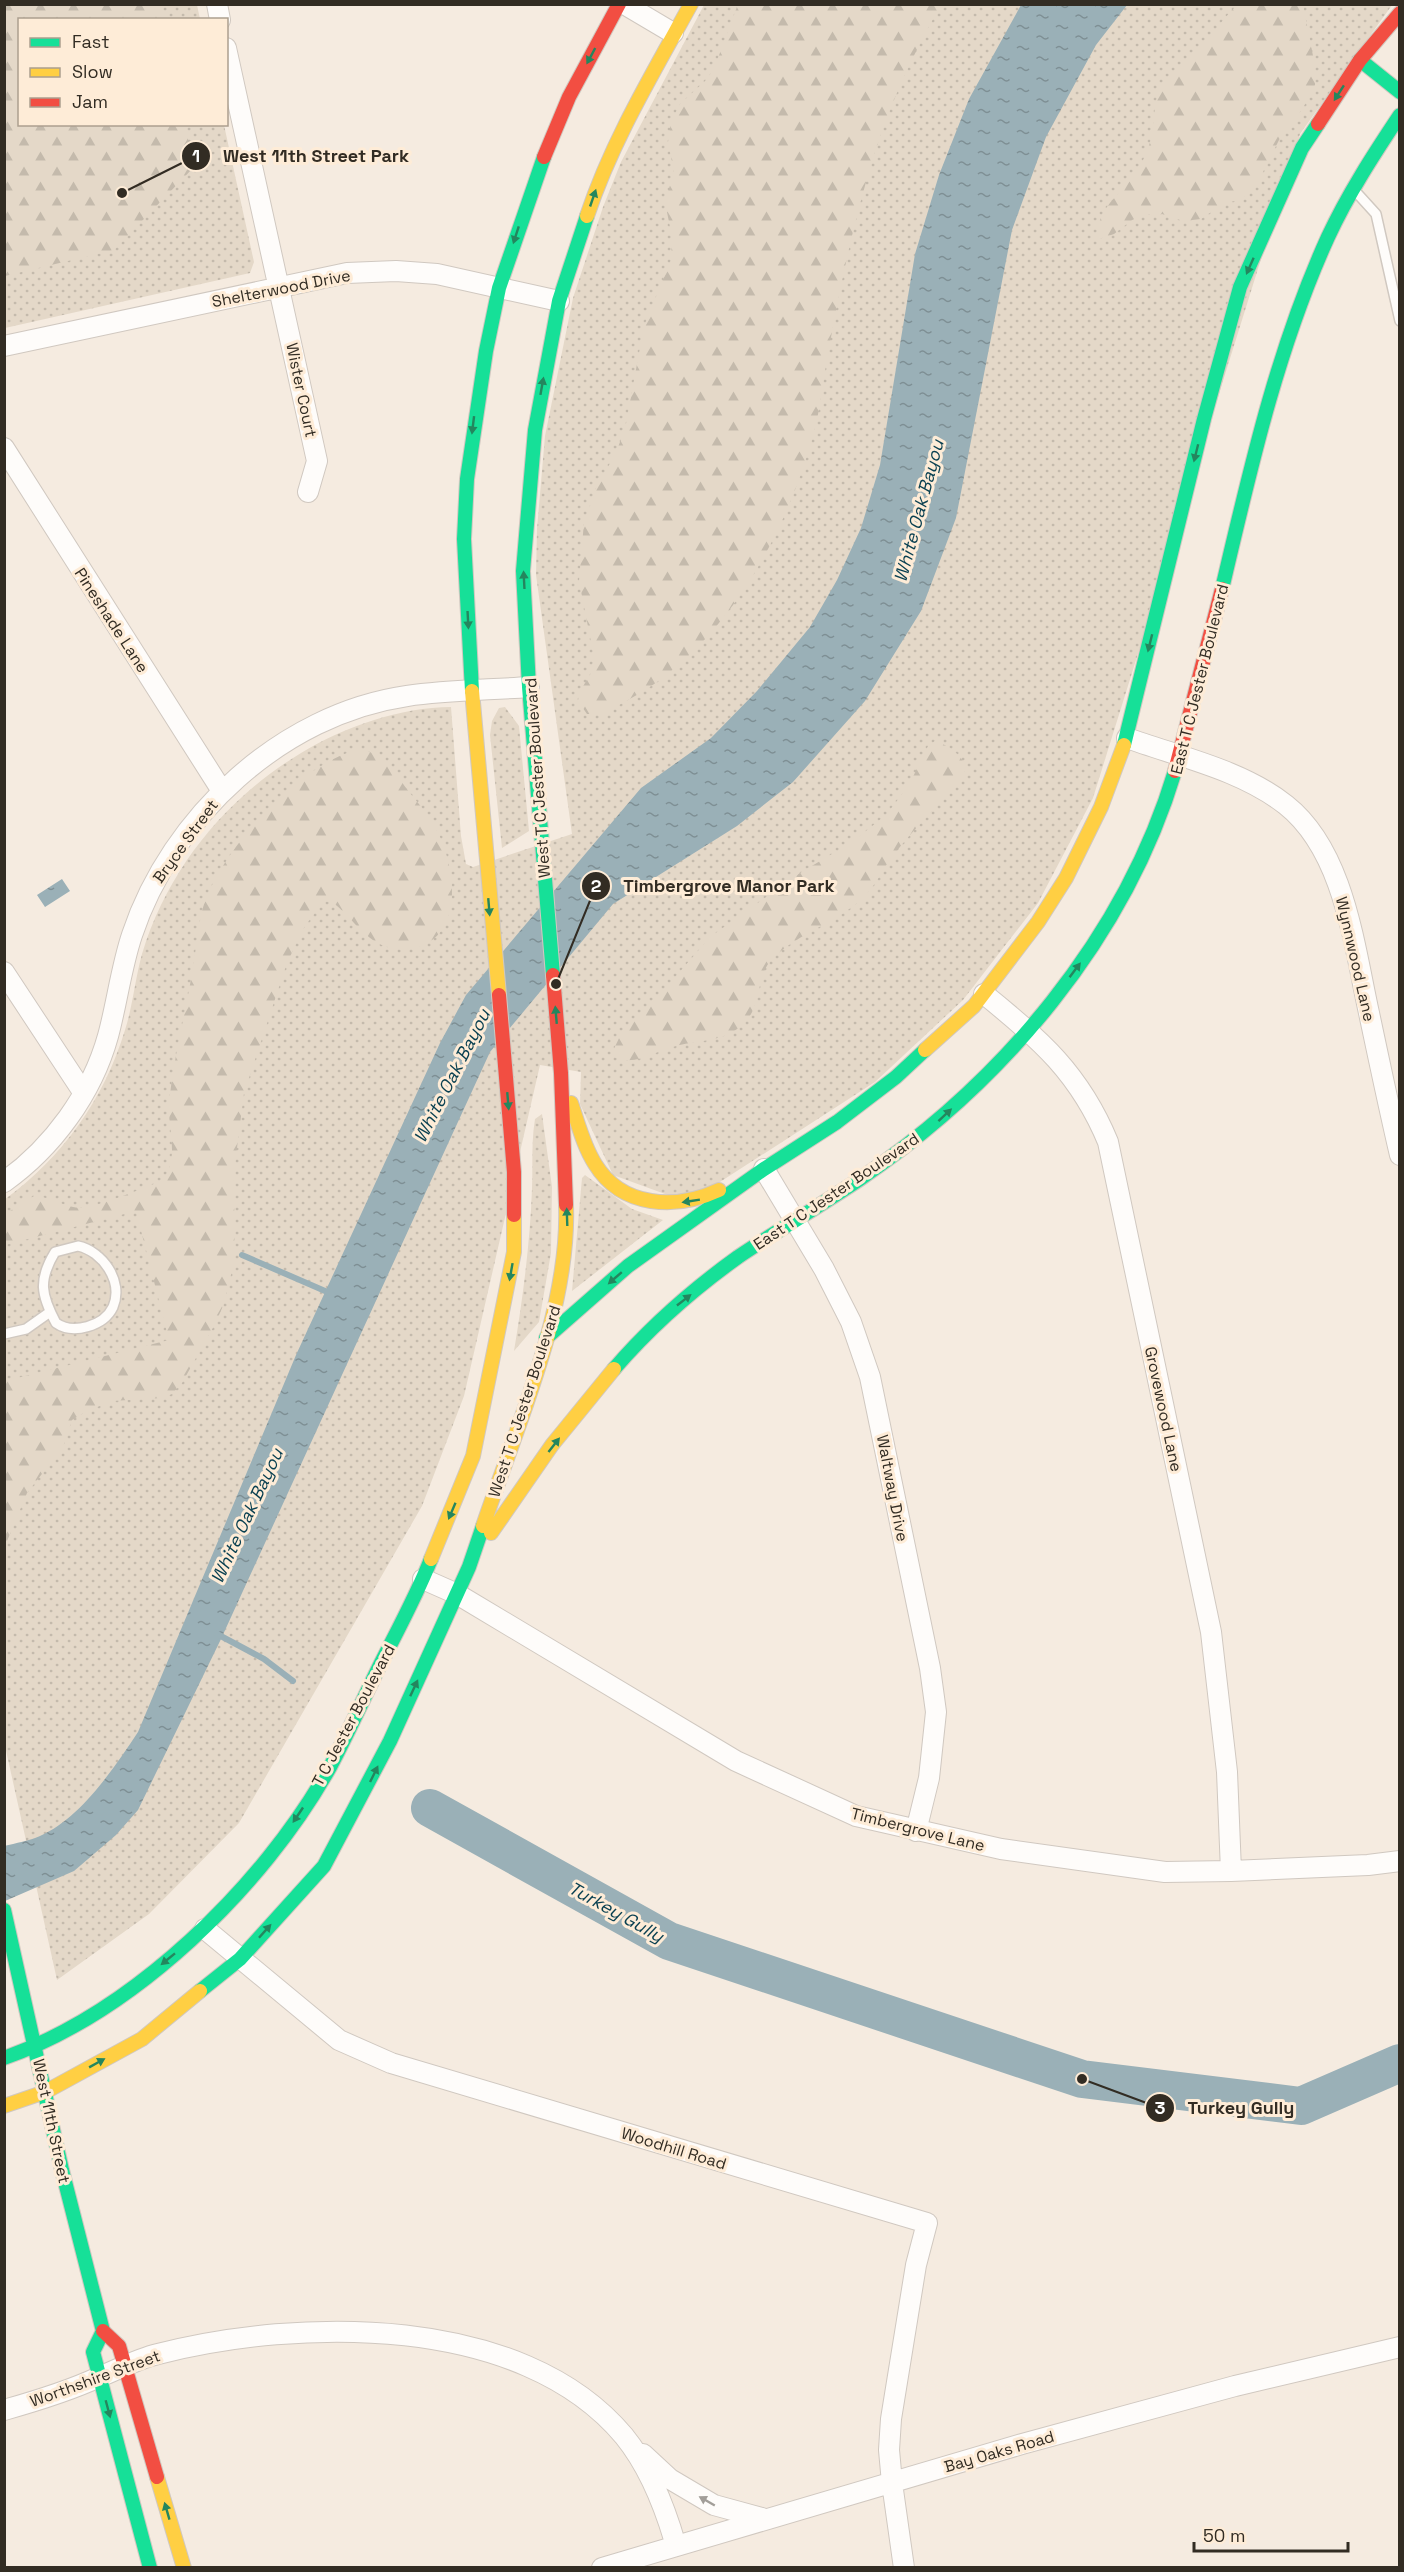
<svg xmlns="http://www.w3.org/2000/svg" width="1404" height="2572" font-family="'Space Grotesk',sans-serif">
<defs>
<pattern id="grass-dots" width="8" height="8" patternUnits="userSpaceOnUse" patternTransform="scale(1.5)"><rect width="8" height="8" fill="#e4d8c8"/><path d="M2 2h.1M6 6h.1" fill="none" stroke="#c4baac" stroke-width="1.8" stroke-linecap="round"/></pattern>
<pattern id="forest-firs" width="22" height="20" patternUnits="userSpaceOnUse" patternTransform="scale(1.5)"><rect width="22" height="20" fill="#e4d8c8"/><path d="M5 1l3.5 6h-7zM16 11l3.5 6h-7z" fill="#c4baac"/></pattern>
<pattern id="water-ripples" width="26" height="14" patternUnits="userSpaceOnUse" patternTransform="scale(1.5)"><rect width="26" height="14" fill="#9ab0b7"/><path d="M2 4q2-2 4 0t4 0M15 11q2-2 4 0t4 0" fill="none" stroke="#7e8f94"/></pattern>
</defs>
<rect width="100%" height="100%" fill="#f5ebe0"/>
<path fill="url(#grass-dots)" d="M4,5H197L200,19L20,20V124L224,125L254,262L250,273L5,328Z
M704,5H1392L1300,134L1093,798L1038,903L963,1000L875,1082L706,1191L676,1198L613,1175L580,1104L581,1072L540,1065L464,1396L422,1506L239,1823L149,1914L57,1980L5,1746L4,1200C63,1157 104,1099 125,1030C133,1005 135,979 142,954C168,869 225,799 301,753C344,727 401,707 451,707L461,836L466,864L473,867L572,834L536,575L537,529L545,436L573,298L603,207L621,162Z
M505,707L519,726L529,831L502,848L490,735L492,721L499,708Z
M542,1114L552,1187L551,1253L539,1322L514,1351C523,1297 530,1243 532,1189C533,1165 531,1143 535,1119Z
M585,1175L632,1209L663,1220L572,1291L582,1178Z"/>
<path fill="url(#forest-firs)" d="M738,4L941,5C910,58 885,115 868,175C850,237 837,302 826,365C822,387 820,410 814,432C790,521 742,614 669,673C650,689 625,701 604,714H587L578,701L579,693L591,673L594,657L579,581L584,522L597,485L615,455L625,429L644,326L671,260L672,237L665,202L674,172L668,142L671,122L680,104L705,81L714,69Z
M4,5H160L163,19L20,20V124L185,125L194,167L114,250L5,276Z
M1237,5H1303L1315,66V85L1303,108L1279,140L1256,186L1242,199L1223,204L1201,219L1183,221L1162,214H1147L1132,220L1114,234L1099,239C1093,208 1125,193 1138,169C1146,156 1152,141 1153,126C1155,113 1154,102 1160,90C1168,77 1183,69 1193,58C1209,41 1220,21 1237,5Z
M935,741C949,746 960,753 966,767L963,778C940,804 913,829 892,857C882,870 876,885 864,897C837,923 800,932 773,958C756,975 762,1002 747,1020C727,1043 702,1039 676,1046C654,1051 633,1069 611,1055L622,1032L664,990L710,937L800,873L852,842L886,815L909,785L928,746Z
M353,751C362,750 371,751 379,756C391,763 398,777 406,788C418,803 432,819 440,837C454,868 463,927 424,945C412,950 397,951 384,946C363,938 350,915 332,902L323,901L301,932L286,966L244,1093L233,1179L235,1228L233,1267L223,1306L215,1324L182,1383L172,1394L162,1398L112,1401L85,1412L72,1420L63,1447L27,1493L5,1546V1381L169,1340L136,1211L5,1245V1214L34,1196C50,1196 65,1208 82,1208C90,1209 157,1184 162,1180C180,1162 168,1128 169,1105C173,1058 186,1013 193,967C198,940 198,912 211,887C237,835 297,769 353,751Z"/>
<path fill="url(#water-ripples)" d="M1021,5H1127L1096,45L1046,137L1012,230L956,518L921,611L865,701L793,782L737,826L613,904L490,1052L221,1639L138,1810L116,1835L74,1871L5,1901L4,1846C16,1843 29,1841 40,1836C81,1818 114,1768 138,1732L296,1355L440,1043L466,995L641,788L711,738L757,691L810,627L837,580L861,528L880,465L915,254L939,175L969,99Z
M62,879L70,891L45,907L37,895Z"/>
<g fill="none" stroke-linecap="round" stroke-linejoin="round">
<path stroke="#9ab0b7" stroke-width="6" d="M242,1255L332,1294
M217,1634L264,1659L293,1681"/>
<path stroke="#9ab0b7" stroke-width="38" d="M430,1808L669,1941L1082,2079L1301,2106L1400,2063"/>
<g stroke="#d0c8c0" stroke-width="12">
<path id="lane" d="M1356,192L1376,214L1400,321
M78,1246C102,1251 124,1281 113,1307C104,1326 73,1335 56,1323C41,1295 38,1280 55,1252Z
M4,1334L26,1329L50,1312"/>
</g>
<g stroke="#d0c8c0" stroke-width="22">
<path id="street" d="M217,4L220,20
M624,4L673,33
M226,48L317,461L308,492
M4,346L347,273L396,271L437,274L559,301
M4,448L222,791
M1127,738C1180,757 1242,770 1286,805C1344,851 1354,945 1369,1013C1379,1060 1389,1108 1400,1155
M4,972L83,1092
M984,994C1040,1039 1080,1074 1108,1142L1211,1632L1227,1772L1231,1871
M764,1169L824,1269L851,1322L870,1377L930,1668L936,1712L929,1778L916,1831
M4,1182C52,1148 92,1094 108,1036C117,1003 121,968 132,935C171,817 282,714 407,696C447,690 489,690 529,687
M423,1579L457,1594L736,1761L856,1816L1001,1849L1165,1872L1231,1871L1368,1865L1400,1861
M205,1929L339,2040L391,2063L927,2223L916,2265L891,2419L889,2450L892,2483L904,2568
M4,2410C36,2401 69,2391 99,2377C119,2369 137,2359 158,2354C299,2318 521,2313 624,2436C650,2468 665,2507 676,2546
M643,2454L670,2479L714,2505L762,2518
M602,2568L1022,2444L1235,2386L1400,2347"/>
</g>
<g stroke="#d0c8c0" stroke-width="16">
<path id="fast" d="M1360,60L1400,92
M1222,589C1250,470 1277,349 1328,237C1348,194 1374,154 1400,115
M472,691L464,539L467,479L486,351L499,288L544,157
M1124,745L1204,419L1240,287L1302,148L1318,124
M553,975L529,687L523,571L535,430L559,301L587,216
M546,1338L628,1266L764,1169L837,1122L896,1077L925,1050
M614,1369C651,1326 692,1290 738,1257C778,1230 820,1206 860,1179C1003,1082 1125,938 1175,771
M4,1910L62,2170L103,2331
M200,1991L240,1959L324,1866L390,1741L469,1567L483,1526
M4,2058C134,2012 263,1887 330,1767C347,1735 362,1702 378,1669C396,1633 416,1597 431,1559
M103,2331L93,2352L150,2568"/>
</g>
<g stroke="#d0c8c0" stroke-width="16">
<path id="slow" d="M587,216C612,141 653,73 691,4
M472,691L499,995
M925,1050L974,1006L1038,922L1066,878L1101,807L1124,745
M571,1103C578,1123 583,1145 595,1164C622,1208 676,1210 719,1190
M483,1526C516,1428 570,1309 566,1205
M491,1533L552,1445L614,1369
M431,1559L473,1456L514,1252V1215
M4,2106L45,2092L142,2039L200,1991
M157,2477L184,2568"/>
</g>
<g stroke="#d0c8c0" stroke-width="16">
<path id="jam" d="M1318,124L1360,60L1400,13
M544,157L569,97L619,4
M1175,771L1222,589
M553,975L561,1073L566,1205
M499,995L514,1172V1215
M103,2331L119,2346L157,2477"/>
</g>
<use href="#lane" stroke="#fefcfa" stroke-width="9"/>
<use href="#street" stroke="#fefcfa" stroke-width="20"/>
<use href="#fast" stroke="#16e098" stroke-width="14"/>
<use href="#slow" stroke="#ffcf43" stroke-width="14"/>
<use href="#jam" stroke="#f24e42" stroke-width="14"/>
</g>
<defs><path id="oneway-solid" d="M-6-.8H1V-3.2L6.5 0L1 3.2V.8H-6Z" transform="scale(1.5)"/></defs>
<g fill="#24865e">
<use href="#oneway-solid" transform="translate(591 56) rotate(118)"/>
<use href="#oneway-solid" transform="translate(1339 93) rotate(123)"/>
<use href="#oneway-solid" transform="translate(593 198) rotate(-71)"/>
<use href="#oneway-solid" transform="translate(516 235) rotate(108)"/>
<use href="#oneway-solid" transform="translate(1250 266) rotate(114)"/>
<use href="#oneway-solid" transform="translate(542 386) rotate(-80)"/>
<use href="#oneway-solid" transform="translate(473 425) rotate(97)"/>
<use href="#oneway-solid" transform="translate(1196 453) rotate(104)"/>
<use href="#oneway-solid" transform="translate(524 580) rotate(-93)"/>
<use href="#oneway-solid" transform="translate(468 620) rotate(87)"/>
<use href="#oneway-solid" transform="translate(1150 643) rotate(104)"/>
<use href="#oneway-solid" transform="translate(489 907) rotate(85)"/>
<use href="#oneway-solid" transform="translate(1075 970) rotate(-53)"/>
<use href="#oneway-solid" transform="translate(556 1015) rotate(-95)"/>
<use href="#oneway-solid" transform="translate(508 1101) rotate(85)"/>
<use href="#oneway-solid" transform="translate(945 1115) rotate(-43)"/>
<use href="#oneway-solid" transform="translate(691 1201) rotate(171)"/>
<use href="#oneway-solid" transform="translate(567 1217) rotate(-92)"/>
<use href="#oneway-solid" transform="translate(511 1272) rotate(100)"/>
<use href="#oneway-solid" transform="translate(615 1278) rotate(139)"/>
<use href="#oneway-solid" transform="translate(684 1300) rotate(-38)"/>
<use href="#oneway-solid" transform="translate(554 1445) rotate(-52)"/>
<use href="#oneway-solid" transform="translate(452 1511) rotate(113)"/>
<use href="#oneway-solid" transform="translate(414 1688) rotate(-65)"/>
<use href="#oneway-solid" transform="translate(374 1774) rotate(-64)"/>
<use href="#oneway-solid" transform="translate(298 1815) rotate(124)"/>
<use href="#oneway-solid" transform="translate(265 1931) rotate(-48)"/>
<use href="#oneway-solid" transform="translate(168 1959) rotate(141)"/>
<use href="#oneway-solid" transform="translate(97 2063) rotate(-29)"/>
<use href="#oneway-solid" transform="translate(108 2409) rotate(75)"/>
<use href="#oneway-solid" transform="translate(167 2511) rotate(-106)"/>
</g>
<use fill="#a29e99" href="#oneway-solid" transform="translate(707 2501) rotate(-150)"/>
<g text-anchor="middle" stroke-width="6" stroke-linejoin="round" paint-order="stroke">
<g font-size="16" fill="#322c23" stroke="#feecd7">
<text transform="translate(281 288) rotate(-11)" y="6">Shelterwood Drive</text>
<text transform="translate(302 390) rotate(78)" y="6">Wister Court</text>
<text transform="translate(112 620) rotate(57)" y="6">Pineshade Lane</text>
<text transform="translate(1199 679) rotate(-76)" y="6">East T C Jester Boulevard</text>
<text transform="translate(537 778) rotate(-94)" y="6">West T C Jester Boulevard</text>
<text transform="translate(185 841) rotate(-54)" y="6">Bryce Street</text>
<text transform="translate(1356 959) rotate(77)" y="6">Wynnwood Lane</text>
<text transform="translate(836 1191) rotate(-34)" y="6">East T C Jester Boulevard</text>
<text transform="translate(524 1401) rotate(-72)" y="6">West T C Jester Boulevard</text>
<text transform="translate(1164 1409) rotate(78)" y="6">Grovewood Lane</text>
<text transform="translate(893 1488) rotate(79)" y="6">Waltway Drive</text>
<text transform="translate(353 1715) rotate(-62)" y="6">T C Jester Boulevard</text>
<text transform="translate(918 1829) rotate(14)" y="6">Timbergrove Lane</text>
<text transform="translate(52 2121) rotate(78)" y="6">West 11th Street</text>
<text transform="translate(674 2148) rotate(17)" y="6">Woodhill Road</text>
<text transform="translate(95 2378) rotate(-20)" y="6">Worthshire Street</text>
<text transform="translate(999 2451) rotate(-16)" y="6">Bay Oaks Road</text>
</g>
<g font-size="18" font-style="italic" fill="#083f50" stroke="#feecd7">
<text transform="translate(919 511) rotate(-75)" y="6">White Oak Bayou</text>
<text transform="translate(452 1076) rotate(-63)" y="6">White Oak Bayou</text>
<text transform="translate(247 1516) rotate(-65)" y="6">White Oak Bayou</text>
<text transform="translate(616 1912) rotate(29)" y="6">Turkey Gully</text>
</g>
</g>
<path fill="none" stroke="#322c23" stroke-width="2" d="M122 193L196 156M556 984L596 886M1082 2079L1160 2108"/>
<g fill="#322c23" stroke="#feecd7" stroke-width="2">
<circle cx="122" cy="193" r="6"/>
<circle cx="556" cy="984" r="6"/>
<circle cx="1082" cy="2079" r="6"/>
<circle cx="196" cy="156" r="15"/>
<circle cx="596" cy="886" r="15"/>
<circle cx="1160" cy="2108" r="15"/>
</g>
<g font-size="18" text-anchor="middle" font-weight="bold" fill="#fff">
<text x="196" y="162">1</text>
<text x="596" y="892">2</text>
<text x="1160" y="2114">3</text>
</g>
<g font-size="18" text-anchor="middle" font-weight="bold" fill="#322c23" stroke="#feecd7" stroke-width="6" stroke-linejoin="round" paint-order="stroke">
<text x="316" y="162">West 11th Street Park</text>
<text x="729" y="892">Timbergrove Manor Park</text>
<text x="1241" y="2114">Turkey Gully</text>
</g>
<rect width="1404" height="2572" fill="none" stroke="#322c23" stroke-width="12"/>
<rect x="18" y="18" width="210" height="108" fill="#feecd7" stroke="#ac9f8f" stroke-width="1.5"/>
<rect x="30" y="38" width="30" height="9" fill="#16e098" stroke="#ac9f8f" stroke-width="1.5"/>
<text x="72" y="48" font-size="18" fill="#322c23">Fast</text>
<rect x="30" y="68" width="30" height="9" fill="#ffcf43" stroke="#ac9f8f" stroke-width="1.5"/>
<text x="72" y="78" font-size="18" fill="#322c23">Slow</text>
<rect x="30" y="98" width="30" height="9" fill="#f24e42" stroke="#ac9f8f" stroke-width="1.5"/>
<text x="72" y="108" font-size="18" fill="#322c23">Jam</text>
<path d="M1194 2542v9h154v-9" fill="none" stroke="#322c23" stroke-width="3"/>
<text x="1203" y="2542" font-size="18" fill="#322c23" stroke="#feecd7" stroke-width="4.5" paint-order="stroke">50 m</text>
</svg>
